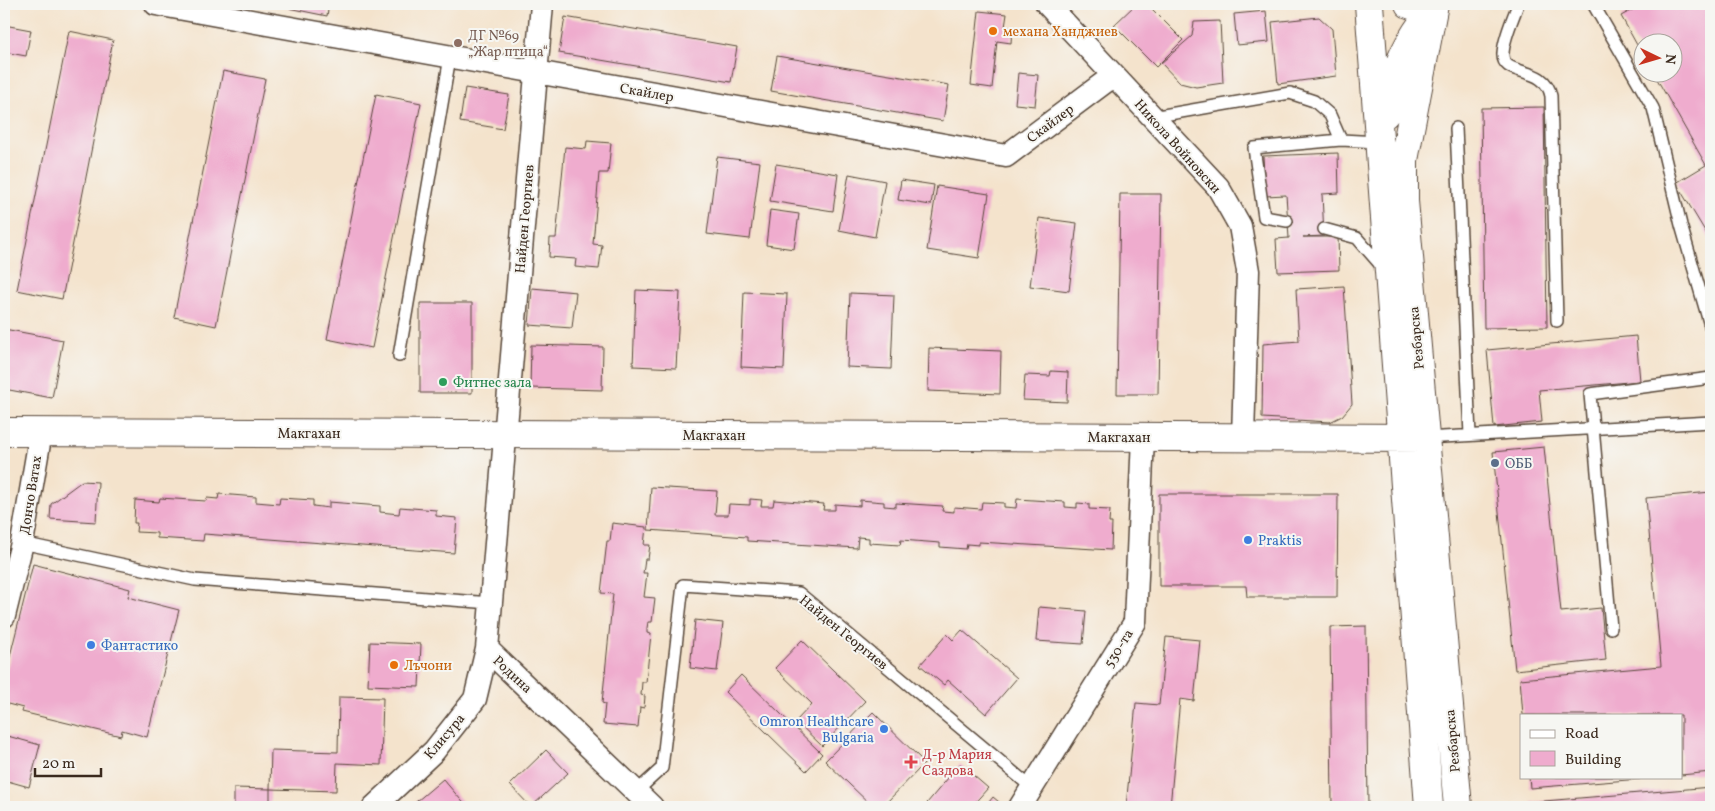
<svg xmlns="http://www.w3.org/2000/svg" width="1715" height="811" font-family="Vollkorn,serif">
<rect width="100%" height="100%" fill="#f6f6f2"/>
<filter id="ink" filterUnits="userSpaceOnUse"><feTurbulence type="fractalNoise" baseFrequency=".02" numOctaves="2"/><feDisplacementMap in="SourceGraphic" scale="10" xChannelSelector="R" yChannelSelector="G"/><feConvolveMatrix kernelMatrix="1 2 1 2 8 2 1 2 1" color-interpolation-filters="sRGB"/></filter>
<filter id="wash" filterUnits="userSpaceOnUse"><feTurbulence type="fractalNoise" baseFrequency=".0096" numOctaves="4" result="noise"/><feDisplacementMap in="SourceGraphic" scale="20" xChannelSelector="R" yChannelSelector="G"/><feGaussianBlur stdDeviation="1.12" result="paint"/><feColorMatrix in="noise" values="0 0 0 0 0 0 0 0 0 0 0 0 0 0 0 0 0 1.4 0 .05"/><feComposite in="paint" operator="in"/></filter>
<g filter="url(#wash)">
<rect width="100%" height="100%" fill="#f4e3cc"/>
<g id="blocks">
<path fill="#efacce" d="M289,4H329L327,16L288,8Z
M1136,4H1147L1183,40L1156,67L1114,25Z
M1643,4H1711V241L1676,183L1706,165L1653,72H1672V42H1642V54L1621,16Z
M979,11L1007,14L1005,27L1012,28L1011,43L997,41L992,88L971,85Z
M1266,11L1269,42L1237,45L1234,14Z
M565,17L737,47L731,82L559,53Z
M1319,17L1332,29L1336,76L1278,84L1272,22Z
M1220,21L1223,83L1196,87L1180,83L1161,63L1192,36L1194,22Z
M4,25L31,30L26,56L4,52Z
M69,31L113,40L62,299L17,290Z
M777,56L949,85L943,121L771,91Z
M223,71L265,79L216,326L174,317Z
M1018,73L1038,75L1035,106L1015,104Z
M465,88L509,95L503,129L460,122Z
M376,94L421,103L372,348L327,339Z
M1544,107L1547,327L1484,328L1481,108Z
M587,141L611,143L608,173H599L593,244L602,245L599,269L575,267L576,259L549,257L550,238H556L565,147L586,149Z
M1338,153L1339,193L1322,194L1324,236L1303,237H1338L1339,270L1278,272L1276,239L1289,238L1286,195L1265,196L1263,156Z
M717,157L760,162L750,239L707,234Z
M776,164L838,174L833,211L770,201Z
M849,174L885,181L875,237L839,230Z
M901,180L934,185L931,205L898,200Z
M937,186L989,194L979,258L927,250Z
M1120,194H1161L1158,394H1117Z
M770,210L799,214L794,249L766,245Z
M1039,218L1077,223L1069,291L1030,286Z
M1344,286L1352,404L1342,416L1330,422L1262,418L1263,344L1299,341L1296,289Z
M532,288L576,292L572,328L529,325Z
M636,290L680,292L676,368L633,366Z
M744,292L787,294L784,369L741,367Z
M850,293L894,295L891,369L847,367Z
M420,303H472V393H420Z
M4,329L63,340L52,398L4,389Z
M1636,336L1640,381L1539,390L1542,422L1494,427L1487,350Z
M531,345L603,347L602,390L530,388Z
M929,348L1001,351L1000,394L928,391Z
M1051,371L1068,372L1067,402L1023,400L1025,375L1050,376Z
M1544,447L1561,612L1601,608L1606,660L1515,670L1493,452Z
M82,481L98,482L96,522L50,519L51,504Z
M651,487L717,491L715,515H728L729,504L750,505V499L762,500L761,506H773L774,500L824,504L823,510H835V504L860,506V500L884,502V506L896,507V503L943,506L942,511L954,512V507L981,509L982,502L1004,503V507L1016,508L1017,499L1065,502V507L1077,508V503L1089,504V509L1110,510L1109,523H1112L1111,550L979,542V545L967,544L966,549L940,547V543L901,540L900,545L869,543V538L858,537L857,548L747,541V537L648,530Z
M1711,492V772L1681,775V715H1523L1520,679L1661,666L1646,498Z
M219,494L256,497V502L279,504L280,498L313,500V506L329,508V502L380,506V512L399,514L400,507L436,510V516L457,518L454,553L204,534L203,541L157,538V533L136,532L137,523H134L135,500L159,502L160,498L206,501L207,498L218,499Z
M1159,494H1338L1337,597H1247L1246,586H1159Z
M612,523L646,527L644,545H650L648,559H645L644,567L643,573H647L644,597L655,598L652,622H648L647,628V633L651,634L646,682H642L641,695L645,696L644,708L640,707L638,727L603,724L605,704L602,703L613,594L601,593L607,541H610Z
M33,564L130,589L128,597L179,610L147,737L122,730L121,736L22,712L23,708L4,703V680Z
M1039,607L1086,611L1083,644L1036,641Z
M695,620L723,623L717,671L690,668Z
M1366,626L1368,807H1332L1330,627Z
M962,630L1017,678L986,714L948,680L944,685L920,665L947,634L953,640Z
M1166,637L1200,640L1194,701L1180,699L1170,807H1126L1136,703L1159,705Z
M802,640L865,701L822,746L796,721L812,704L775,668Z
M370,642L421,644L419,687L368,685Z
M741,675L822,754L806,771L725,692Z
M339,697L383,698L381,765L337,763L336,791L270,789L271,750L338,752Z
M873,712L925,763L882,807H873L825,761Z
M4,735L40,745L29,787L4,780Z
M546,750L568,773L531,807L510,785Z
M960,764L988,788L971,807H932L927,803Z
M1529,777H1640V779L1530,788Z
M443,779L467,807H410Z
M1711,787V807H1532V802Z
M234,788L270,789V807H234Z
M993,797L1005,807H985Z"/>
</g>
</g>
<g filter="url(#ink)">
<use href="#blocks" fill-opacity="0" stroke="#574638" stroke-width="1"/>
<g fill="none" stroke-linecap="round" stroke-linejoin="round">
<g stroke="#574638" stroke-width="14">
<path id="service" d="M1518,4C1513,19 1504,37 1503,53C1501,79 1545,63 1551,96L1557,321
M1593,4L1653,108L1681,225L1711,329
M1152,117L1290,93L1314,101L1330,115L1341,140
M1456,128L1470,435
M1287,221L1264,217L1254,148L1341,140L1379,142
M1324,229L1357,238L1384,269
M399,356L450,57
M1425,438L1711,422
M22,543L195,580L491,603
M1611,628L1590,394L1711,378
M637,791L662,768L683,585L799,593L1031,787"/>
</g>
<g stroke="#574638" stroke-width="25">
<path id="minor" d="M156,4L1006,156L1113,76
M1047,4L1218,187L1240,226L1248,271L1243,437
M4,616L22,543L41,432
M487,649L652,807
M374,807L434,751L475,699L487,649L542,4
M1020,807L1135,622L1143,437"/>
</g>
<g stroke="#574638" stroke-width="30">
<path id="tertiary" d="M1369,4L1429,807
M1409,4L1431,12
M1434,4L1404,160V201L1458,807
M1385,114C1394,76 1400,54 1424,21
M4,432L1425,438"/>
</g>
<use href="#service" stroke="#fff" stroke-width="11"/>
<use href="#minor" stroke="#fff" stroke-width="22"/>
<use href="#tertiary" stroke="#fff" stroke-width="28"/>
</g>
</g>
<g fill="#e8710a" stroke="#f6f6f2" stroke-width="2">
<circle cx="993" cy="31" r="5"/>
<circle cx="394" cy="665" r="5"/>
</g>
<circle fill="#8d6e63" stroke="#f6f6f2" stroke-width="2" cx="458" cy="43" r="5"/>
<circle fill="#2e9e5b" stroke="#f6f6f2" stroke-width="2" cx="443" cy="382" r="5"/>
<circle fill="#5c6f8a" stroke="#f6f6f2" stroke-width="2" cx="1495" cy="463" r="5"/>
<g fill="#3f7fe0" stroke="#f6f6f2" stroke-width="2">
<circle cx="1248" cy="540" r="5"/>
<circle cx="91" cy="645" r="5"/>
<circle cx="884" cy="729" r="5"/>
</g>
<path fill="#e0444e" stroke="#f6f6f2" stroke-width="2" d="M908.5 754.5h5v5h5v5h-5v5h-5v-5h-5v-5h5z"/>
<g text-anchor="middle" stroke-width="4" stroke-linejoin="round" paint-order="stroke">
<g font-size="14" fill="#c56008" stroke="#f6f6f2" text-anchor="start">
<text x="1003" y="36">механа Ханджиев</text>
<text x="404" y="670">Лъчони</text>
</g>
<g font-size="14" fill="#785e54" stroke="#f6f6f2" text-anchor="start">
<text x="468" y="40">ДГ №69<tspan x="468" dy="16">„Жар птица“</tspan></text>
</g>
<g font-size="14" fill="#3b2a1e" stroke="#f6f6f2">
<text transform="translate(647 92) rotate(10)" y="5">Скайлер</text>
<text transform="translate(1050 123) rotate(-37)" y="5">Скайлер</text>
<text transform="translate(1178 146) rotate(48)" y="5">Никола Войновски</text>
<text transform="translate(524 219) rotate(-85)" y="5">Найден Георгиев</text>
<text transform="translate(1416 338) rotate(-95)" y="5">Резбарска</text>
<text x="309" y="438">Макгахан</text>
<text x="714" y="440">Макгахан</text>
<text x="1119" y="442">Макгахан</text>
<text transform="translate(30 495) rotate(-81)" y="5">Дончо Ватах</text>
<text transform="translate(844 632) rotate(39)" y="5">Найден Георгиев</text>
<text transform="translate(1118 648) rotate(-58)" y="5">530-та</text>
<text transform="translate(513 674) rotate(43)" y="5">Родина</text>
<text transform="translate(444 736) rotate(-50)" y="5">Клисура</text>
<text transform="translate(1452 741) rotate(-95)" y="5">Резбарска</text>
</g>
<g font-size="14" fill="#27864d" stroke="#f6f6f2" text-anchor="start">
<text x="453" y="387">Фитнес зала</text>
</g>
<g font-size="14" fill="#4e5e75" stroke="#f6f6f2" text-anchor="start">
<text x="1505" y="468">ОББ</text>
</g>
<g font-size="14" fill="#366cbe" stroke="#f6f6f2" text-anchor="start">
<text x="1258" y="545">Praktis</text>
<text x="101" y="650">Фантастико</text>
<text x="874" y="726" text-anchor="end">Omron Healthcare<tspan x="874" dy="16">Bulgaria</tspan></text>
</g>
<g font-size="14" fill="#be3a42" stroke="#f6f6f2" text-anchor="start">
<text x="922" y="759">Д-р Мария<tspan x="922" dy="16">Саздова</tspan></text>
</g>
</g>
<rect width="1715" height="811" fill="none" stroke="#f6f6f2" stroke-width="20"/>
<rect x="1520" y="714" width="162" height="65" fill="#f6f6f2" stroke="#aba49d"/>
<rect x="1530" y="730" width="25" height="8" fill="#ffffff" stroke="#aba49d"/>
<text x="1565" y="738" font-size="15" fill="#3b2a1e">Road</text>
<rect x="1530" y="751" width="25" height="15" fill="#efacce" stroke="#aba49d"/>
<text x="1565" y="764" font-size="15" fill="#3b2a1e">Building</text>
<g transform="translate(1658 58) rotate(95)"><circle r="24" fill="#f6f6f2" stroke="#aba49d"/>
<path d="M0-4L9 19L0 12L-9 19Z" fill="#c8321e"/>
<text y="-8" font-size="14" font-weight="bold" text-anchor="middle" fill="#3b2a1e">N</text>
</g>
<path d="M35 768v8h66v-8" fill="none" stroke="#3b2a1e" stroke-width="2.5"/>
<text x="42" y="768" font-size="15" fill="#3b2a1e" stroke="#f6f6f2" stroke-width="4" paint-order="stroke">20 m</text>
</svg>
